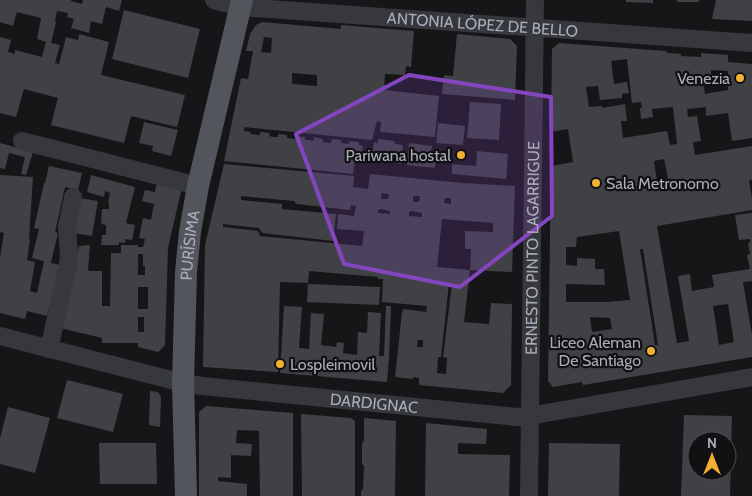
<svg xmlns="http://www.w3.org/2000/svg" width="752" height="496" font-family="Cabin,sans-serif">
<rect width="100%" height="100%" fill="#161618"/>
<path fill="#404145" fill-rule="evenodd" d="M0,0H71V1L82,4L83,0H122L119,11L106,7L102,24L91,21L89,33L71,28L74,19L67,17L68,13L57,11L55,21L56,22L51,43L60,45L55,63L59,64L66,37L78,40L79,34L109,42L101,75L185,95L177,127L131,116L124,143L51,125L58,98L24,89L16,117L0,113V37L11,40L8,52L15,54V50L42,57L46,42L37,39L41,18L17,12L13,26L0,22Z
M626,0H653V3L626,2Z
M677,0H699V2H677Z
M716,0H752V21L712,19Z
M124,10L200,29L188,78L112,59Z
M262,22L341,29V25L414,31L411,67L406,66L405,75L385,74L384,90L439,96L435,137L380,132L381,122L377,121L372,140L244,127V131L251,132L250,134L260,135V132L270,133L269,136L273,137H278V134L287,135V138L295,139L296,136L305,137V140H309L313,141L314,137L323,139V142L331,143L332,139L341,140V143L349,144V141L359,142V145L363,146L361,160L355,159L353,174L224,161L241,78L248,79L253,51H246L250,34L256,25ZM264,37L272,38L271,53L261,52ZM292,73L317,75V86L292,84Z
M457,34L510,39L517,46L515,100L442,94L444,75L453,76Z
M559,43L666,51L667,53L681,54V56L701,57V53L728,55V62L752,64V138L732,141L728,113L706,116V107L687,109L688,117L697,116L701,141L693,142L695,155L752,146V180H749L752,199V210L657,226L677,343L689,341L678,276L690,274L692,291L714,287L712,275L750,269L747,255L750,254L748,243H750V239L739,240L735,215L752,213V281L743,282L752,335V357L583,385L582,382L553,387L548,381L551,166L573,162L568,129L551,132L552,49ZM627,59L632,103L641,102L642,108H640L641,119L653,117L652,109L673,107L677,144L670,145L667,131L623,138L621,121H627L625,104L602,108V106L589,107L586,87L598,86L600,100L622,98V94L629,93L627,82L614,84L611,61ZM711,70L728,71V90L705,94L703,82L711,81ZM664,159L668,179L657,181L654,161ZM619,231L630,300L608,302H566V284L605,285L604,269H595V259L577,258V266L566,265V247H576L577,237ZM640,249H643L658,345H655ZM728,304L734,342L719,345L713,306ZM590,317L610,318L612,329L592,332Z
M470,102L501,104L499,140L467,138Z
M144,122L178,130L171,156L152,151L153,146L139,143Z
M438,123L465,126L463,145L436,143Z
M378,139L395,141V144L403,145L401,164L372,160L374,142L378,143Z
M0,143L33,152L26,175L21,174L25,157L9,153L5,169L0,168Z
M409,143L432,146L431,152L436,153L435,168L407,165Z
M477,151L508,154L506,179L452,174V164L476,166Z
M224,164L354,176L353,187L368,189L370,174L463,183L515,186L512,272L470,270L471,249H465V231L493,232V223L442,219L437,267L470,270L464,322L489,324L491,303L512,304L511,385L503,393L419,385V378L414,377L413,379L395,377L402,312L404,309L426,312L427,306L382,302L383,279H378V277L309,271L308,283L280,282L278,372L203,367L205,245ZM382,193L389,194L388,199H381ZM241,196L294,201L296,204L350,210L351,205L356,206L354,216L338,214L337,229L364,231L362,246L260,236L258,231L223,227V224L259,228L262,233L333,241L336,214L282,209V204L241,200ZM413,196H420L419,202H413ZM445,198H451V204L444,203ZM381,209L390,211V214L378,213V210ZM412,211L422,213V217L409,216V212ZM449,283L452,284L443,357L447,358L446,374L437,373L438,357H441ZM418,340H423V347H417Z
M49,166L82,173L78,190L65,187L55,232L58,233L51,263L60,265L47,316L27,311L25,319L0,313V258L4,233L0,232V175L33,177L29,239H30L27,260L35,262L30,291L37,293L44,261L32,258L39,229L34,228L44,183H45Z
M91,175L135,187L126,223L135,225L132,240L125,239V243L119,242V245H101L102,235H106V225L101,224L102,209H109V203L108,202L110,193L105,191L104,197L87,192Z
M157,181L182,187L168,248L165,345L158,352L138,347V343H102V338L56,327L64,317L79,246L90,245L88,270L91,271H102V306H110L111,253H121V245H138V247H143L145,239L139,238L143,218L151,220L154,204L142,201L145,190L155,192ZM138,254H143V266H145V275H138ZM138,287H148V309H138ZM138,317H144V332H138Z
M80,198L98,201L92,236L73,233Z
M308,284L380,287L379,305L307,302Z
M284,306L302,307L299,348L309,349L311,313L324,314L321,345L336,347L337,342L344,343L343,353L357,355L358,332L367,333L368,312L381,313L379,356H384L386,306H391L389,358L387,382L280,373Z
M67,380L123,394L113,432L57,418Z
M150,391L157,392L159,393L161,398L160,427L149,425Z
M206,406L293,413V496H260L259,431L237,430L236,443L252,444L251,456L231,455V478L218,477V481L247,484V496H199V412Z
M8,407L50,418L35,473L0,464V438Z
M301,414L351,418L355,421V496H302Z
M684,415L732,416L730,496H681ZM697,441H727V471H697Z
M364,418L396,421L395,496H361V491L363,489L364,466L362,464V444L364,440Z
M426,423L487,429L486,444L458,443V454L510,455L509,496H425Z
M99,443H156L157,484H100Z
M549,443L620,444L619,496H548Z"/>
<g fill="none" stroke-linecap="round" stroke-linejoin="round">
<g stroke="#37383d" stroke-width="18">
<path id="s1" d="M214,0L240,7L752,43"/>
<path d="M22,141L198,186"/>
<path id="s2" d="M0,336L183,383L202,386L517,417L529,416L752,377"/>
<path d="M49,349L68,265L69,254L67,227L73,197"/>
<path id="s3" d="M529,496L535,0"/>
</g>
<path stroke="#53555c" stroke-width="22" id="s4" d="M186,496L183,383L186,272L190,232L198,186L242,0"/>
</g>
<path fill="#8446be" fill-opacity="0.2" stroke="#8446be" stroke-width="4" stroke-linejoin="round" d="M409,75L551,97L552,216L460,287L344,264L296,134Z"/>
<g fill="#f2b134" stroke="#111113" stroke-width="2">
<circle cx="740" cy="78" r="5"/>
<circle cx="461" cy="155" r="5"/>
<circle cx="596" cy="183" r="5"/>
<circle cx="651" cy="351" r="5"/>
<circle cx="280" cy="364" r="5"/>
</g>
<g text-anchor="middle" stroke-width="4.5" stroke-linejoin="round" paint-order="stroke">
<g font-size="16" fill="#a8adb8" stroke="#111113">
<text dy="6" stroke="none"><textPath href="#s1" startOffset="270">ANTONIA LÓPEZ DE BELLO</textPath></text>
<text dy="6" stroke="none"><textPath href="#s4" startOffset="251">PURÍSIMA</textPath></text>
<text dy="6" stroke="none"><textPath href="#s3" startOffset="248">ERNESTO PINTO LAGARRIGUE</textPath></text>
<text dy="6" stroke="none"><textPath href="#s2" startOffset="381">DARDIGNAC</textPath></text>
</g>
<g font-size="16" fill="#a8adb8" stroke="#111113" text-anchor="end">
<text x="730" y="84">Venezia</text>
<text x="451" y="161">Pariwana hostal</text>
<text x="606" y="189" text-anchor="start">Sala Metronomo</text>
<text x="641" y="348">Liceo Aleman<tspan x="641" dy="18">De Santiago</tspan></text>
<text x="290" y="370" text-anchor="start">Lospleimovil</text>
</g>
</g>
<g transform="translate(712 456)"><circle r="24" fill="#111113" stroke="#4d4f55"/>
<path d="M0-4L9 19L0 12L-9 19Z" fill="#f2b134"/>
<text y="-8" font-size="14" font-weight="bold" text-anchor="middle" fill="#a8adb8">N</text>
</g>
</svg>
